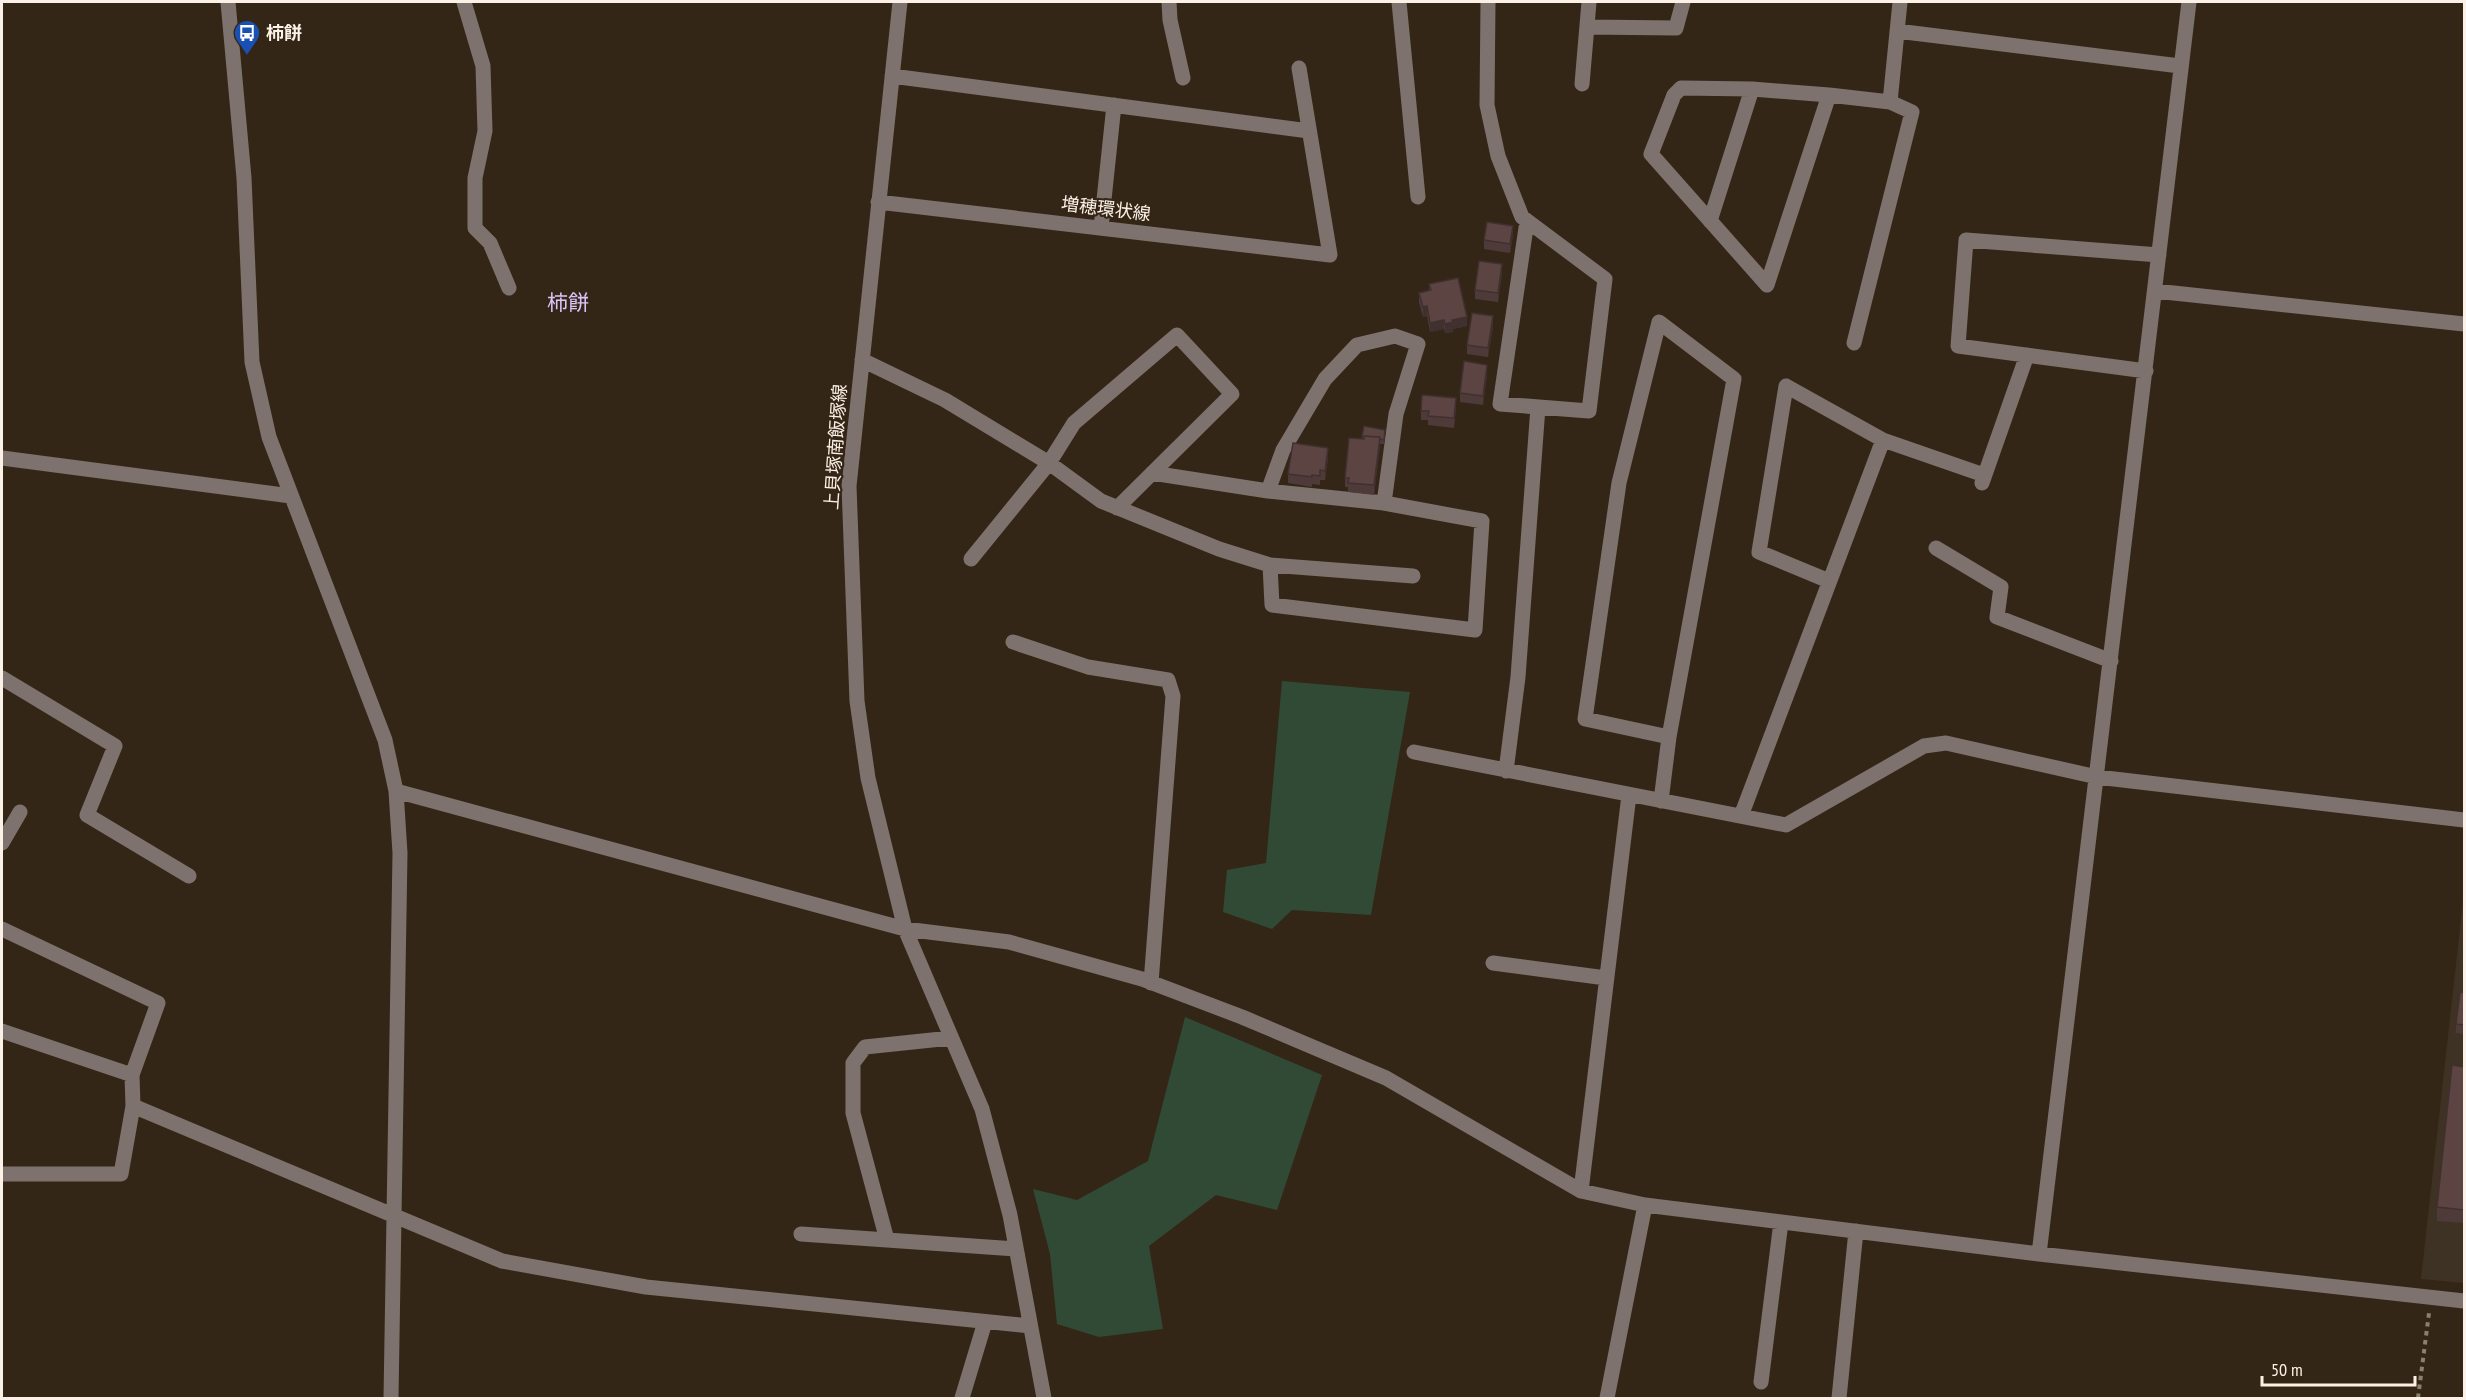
<svg xmlns="http://www.w3.org/2000/svg" width="2466" height="1400" font-family="'PT Sans Narrow','Noto Sans JP',sans-serif">
<rect width="100%" height="100%" fill="#342616"/>
<path fill="#3d3223" d="M2464,892V1283L2421,1279Z"/>
<path fill="#314a36" d="M1282,681L1410,692L1371,915L1292,910L1272,929L1223,912L1227,870L1266,863Z
M1185,1017L1322,1075L1277,1210L1216,1195L1149,1246L1163,1329L1099,1337L1057,1324L1050,1254L1033,1189L1077,1200L1148,1161Z"/>
<g fill="none" stroke-linecap="round" stroke-linejoin="round">
<path stroke="#8b7f72" stroke-width="4" stroke-dasharray="4.5 4.5" stroke-linecap="butt" d="M2418,1398L2429,1313"/>
<path stroke="#7e726f" stroke-width="15" d="M228,2L244,178L252,362L269,437L385,740L396,791L400,853L391,1398
M464,2L483,66L485,131L475,178V228L490,243L509,288
M900,2L849,486L857,701L868,778L905,929L982,1109L1010,1215L1044,1398
M1169,2L1170,20L1183,78
M1399,2L1418,197
M1488,2L1487,105L1498,156L1522,217L1605,279L1589,411L1500,404L1527,221
M1587,27L1676,28L1683,2
M1897,31L2180,66
M892,76L1309,131
M1582,84L1589,2
M1890,102L1900,2
M878,202L1330,255L1299,68
M1710,221L1752,89
M1101,228L1114,105
M1767,285L1651,154L1674,95L1681,88L1752,89L1829,95L1890,102L1912,112L1854,343
M1767,285L1829,95
M2155,291L2464,324
M862,360L945,400L1049,463L1101,501L1219,549L1270,565L1413,576
M2146,371L1958,346L1966,240L2159,255
M2,458L291,496
M1152,473L1268,491L1384,503L1482,521L1475,630L1272,605L1270,565
M1982,483L2027,355
M1268,491L1283,450L1325,379L1357,345L1395,336L1418,344L1396,414L1384,503
M1936,548L2001,587L1997,617L2111,661
M971,559L1049,463L1074,423L1177,335L1232,394L1117,508
M1829,581L1759,552L1786,386L1883,440L1984,475
M1013,642L1088,667L1168,680L1173,696L1151,983
M2,678L115,746L87,815L189,876
M1414,752L1786,825L1924,746L1946,743L2097,777L2464,820
M1506,771L1518,677L1538,407
M396,791L905,929L1009,942L1142,979L1242,1017L1386,1078L1581,1191L1645,1205L2039,1254L2464,1301
M1661,801L1669,737L1734,379L1659,322L1619,483L1585,719L1669,737
M1741,816L1883,440
M2,843L20,812
M2,929L158,1003L132,1075L133,1106L121,1174H2
M1493,963L1606,978
M2,1031L132,1075
M133,1106L502,1261L646,1287L1030,1326
M1581,1191L1629,795
M801,1234L1016,1249
M887,1240L853,1113V1063L865,1047L951,1038
M2039,1254L2189,2
M1761,1382L1781,1222
M962,1398L985,1322
M1607,1398L1645,1205
M1839,1398L1856,1231"/>
</g>
<path fill="#4f3a3a" d="M1513,235L1510,253L1484,249V240Z
M1502,273L1498,302L1475,299V290Z
M1429,284L1467,326L1453,329V332L1445,333L1444,329L1430,332L1427,316L1423,317L1419,302V293L1429,291Z
M1493,326L1488,357L1467,354V345Z
M1487,374L1483,405L1460,402V393Z
M1456,407L1454,428L1428,425V420H1421V411Z
M1385,435L1384,444H1380L1374,495L1348,492V487H1345V478L1362,439V436Z
M1328,457L1325,480H1320V485L1312,484V487L1288,483V474Z
M2464,993V1034L2456,1033V1024Z
M2464,1067V1223L2437,1221V1207Z"/>
<path fill="#40302f" d="M1513,226V235L1510,253V244Z
M1502,264V273L1498,302V293Z
M1427,306V316L1423,317V307Z
M1493,316V326L1488,357V348Z
M1467,317V326L1453,329V332L1445,333V324L1452,320Z
M1444,320V329L1430,332V323Z
M1487,365V374L1483,405V396Z
M1380,437V447L1374,495V485Z
M1328,448V457L1325,480V471Z"/>
<path fill="#5c4443" stroke="#40302f" stroke-width="1.5" d="M1487,222L1513,226L1510,244L1484,240Z
M1479,261L1502,264L1498,293L1475,290Z
M1458,278L1467,317L1452,320L1453,322L1445,324L1444,320L1430,323L1427,306L1423,307L1419,293L1431,290L1429,284Z
M1472,313L1493,316L1488,348L1467,345Z
M1464,361L1487,365L1483,396L1460,393Z
M1422,395L1456,398L1454,418L1428,416L1429,411H1421Z
M1364,426L1385,430L1384,440L1380,439V437L1362,436Z
M1364,436L1380,437L1374,485L1348,483L1349,478H1345L1349,438L1364,439Z
M1293,443L1328,448L1325,471L1320,470V476L1312,475V477L1288,474Z
M2460,992L2464,993V1025L2456,1024Z
M2452,1065L2464,1067V1210L2437,1207Z"/>
<defs>
<g id="bus-pin" transform="scale(1.35)"><path d="M0 17L-7.5 6A9.5 9.5 0 1 1 7.5 6Z" fill="#1a4fb4" stroke="#342616"/><path d="M-5-6H5V4H4V6H2V4H-2V6H-4V4H-5ZM-3.5-4V0h7V-4ZM-3.5 1.2v1.5H-2V1.2ZM2 1.2v1.5H3.5V1.2Z" fill="#fff"/></g>
</defs>
<g fill-rule="evenodd">
<use href="#bus-pin" x="247" y="33"/>
</g>
<g text-anchor="middle" stroke-width="4.5" stroke-linejoin="round" paint-order="stroke">
<g font-size="18" font-weight="bold" fill="#fbf1e7" stroke="#342616" text-anchor="start">
<text x="266" y="39">柿餅</text>
</g>
<g font-size="18" fill="#fbf1e7" stroke="#342616">
<text transform="translate(1106 209) rotate(7)" y="6">増穂環状線</text>
<text transform="translate(836 447) rotate(-86)" y="6">上貝塚南飯塚線</text>
</g>
<g font-size="21" fill="#dec4fb" stroke="#342616">
<text x="568" y="310">柿餅</text>
</g>
</g>
<rect width="2466" height="1400" fill="none" stroke="#fbf1e7" stroke-width="6"/>
<path d="M2262 1376v9h153v-9" fill="none" stroke="#fbf1e7" stroke-width="3"/>
<text x="2271" y="1376" font-size="18" fill="#fbf1e7" stroke="#342616" stroke-width="4.5" paint-order="stroke">50 m</text>
</svg>
